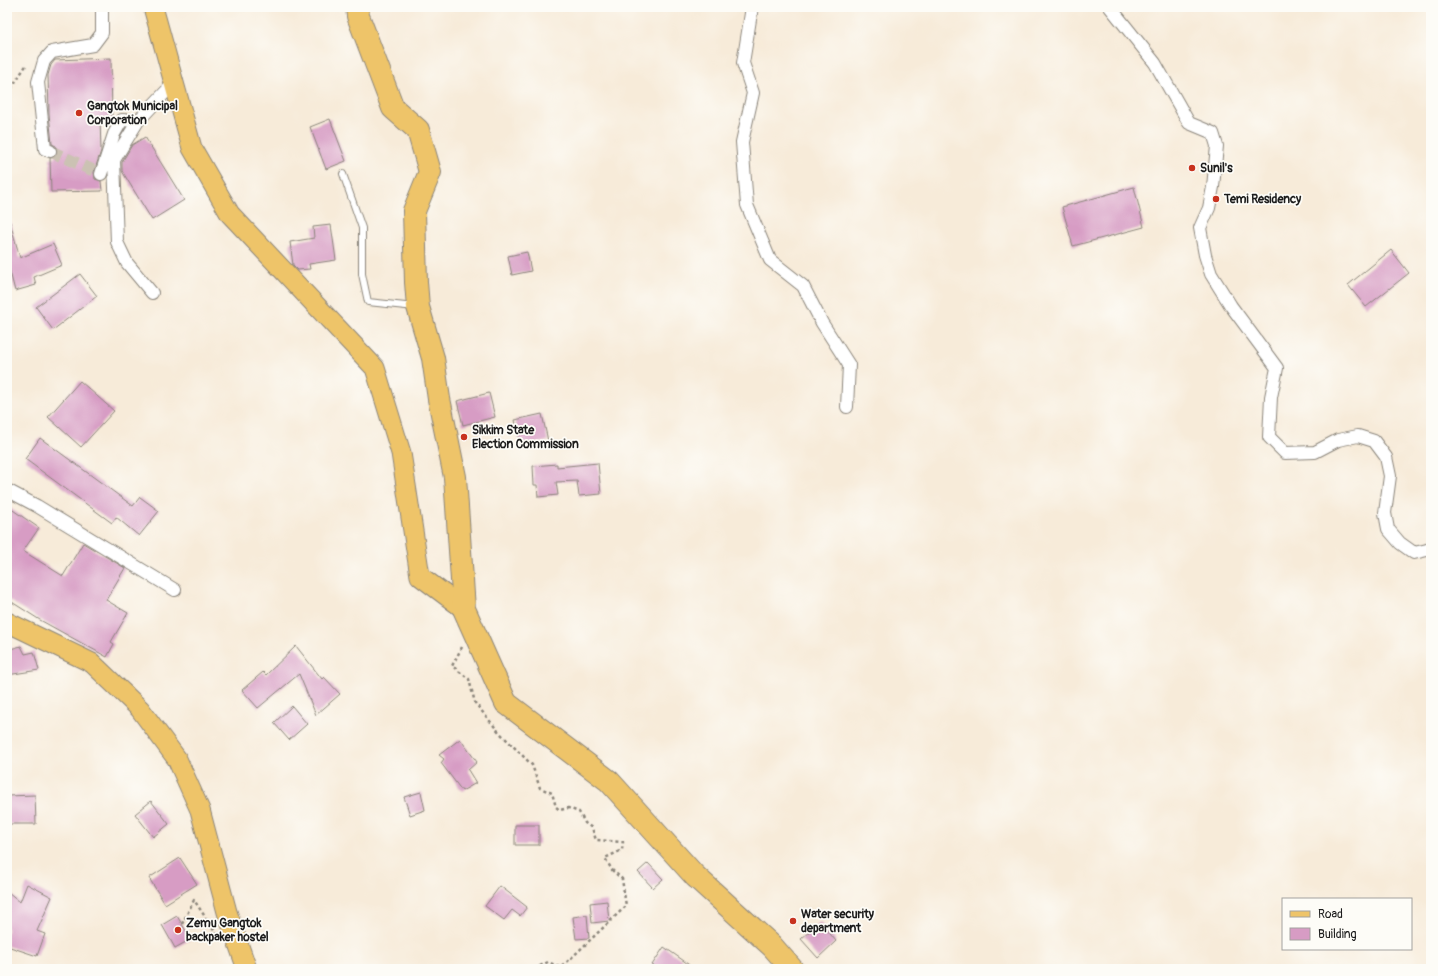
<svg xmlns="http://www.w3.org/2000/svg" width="1438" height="976" font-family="Pangolin,sans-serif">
<rect width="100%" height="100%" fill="#fdfcf7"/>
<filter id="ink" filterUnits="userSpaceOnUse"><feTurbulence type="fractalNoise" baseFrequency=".025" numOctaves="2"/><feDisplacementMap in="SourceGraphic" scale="8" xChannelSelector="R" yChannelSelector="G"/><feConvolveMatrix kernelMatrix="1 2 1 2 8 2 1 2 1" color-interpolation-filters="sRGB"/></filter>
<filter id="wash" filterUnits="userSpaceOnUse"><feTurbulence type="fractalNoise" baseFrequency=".012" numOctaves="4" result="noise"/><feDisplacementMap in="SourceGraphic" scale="16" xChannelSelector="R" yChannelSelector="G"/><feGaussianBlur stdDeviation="0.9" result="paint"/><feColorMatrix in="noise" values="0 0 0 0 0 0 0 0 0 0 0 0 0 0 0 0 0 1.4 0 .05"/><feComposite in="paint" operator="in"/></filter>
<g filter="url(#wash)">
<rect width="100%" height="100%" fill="#f7ebd9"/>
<g id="blocks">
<path fill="#d79cc4" d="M111,58L112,118H100L101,151L94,172L95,179L101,181L102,191L51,192L50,158L55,157L57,150L56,146L52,144L49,114L48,75L51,65L55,60Z
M330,119L346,161L326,169L310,127Z
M145,137L184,200L152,220L122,171V162L132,145Z
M1134,187L1144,227L1073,246L1062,207Z
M7,222H10L20,258L53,244L62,265L34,277L36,285L15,291L7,260Z
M331,225L336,260L309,264L310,269L298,270L293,265L290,242L314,238L313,227Z
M1391,250L1409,273L1366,307L1348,285Z
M527,252L531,271L512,275L508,256Z
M80,274L97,296L53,330L36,307Z
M80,381L114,411L81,447L48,417Z
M489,393L495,417L463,425L457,401Z
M542,414L548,441L521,447L515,420Z
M40,438L133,506L140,497L159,511L139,536L116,517L112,523L25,459Z
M598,463L601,494L579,496L577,481L556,482L558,495L538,497L537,485H534L533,466L557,464V467Z
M7,506L39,528L23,551L63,576L83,543L125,568L106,600L128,613L111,642L114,644L107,657L40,620L7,599Z
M21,646L25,654L34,652L39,670L7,675V650Z
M296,646L322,679L324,677L340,694L316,715L299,674L258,708L242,690L263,672L266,675Z
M292,706L307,724L289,740L274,723Z
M460,739L477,762L468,770L476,783L462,791L441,763L444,759L439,755Z
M421,792L425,810L410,815L404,797Z
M35,795L36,824H7V796Z
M151,801L169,824L153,837L135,814Z
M515,825H539V845H515Z
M180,858L197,884L165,904L149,878Z
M648,863L663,879L653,888L638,872Z
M27,884L52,897L37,931L45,934L37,956L7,946V891L20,902Z
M500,886L527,907L520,916L512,910L504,920L485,906Z
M607,901L609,921L592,923L590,903Z
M587,915L589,938L576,939L573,917Z
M177,916L191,939L175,948L162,925Z
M820,922L836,941L818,958L801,939Z
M664,947L684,961L694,969H659L652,965Z"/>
</g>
</g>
<g filter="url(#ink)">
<use href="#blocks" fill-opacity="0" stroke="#8a847a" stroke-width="1"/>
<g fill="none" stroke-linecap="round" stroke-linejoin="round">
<path stroke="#cbc2b3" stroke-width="12" stroke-dasharray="12 6" stroke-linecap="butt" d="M50,151L101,174"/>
<g stroke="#8a847a" stroke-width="8">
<path id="lane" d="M343,174L362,228V274L368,302L415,307"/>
</g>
<g stroke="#8a847a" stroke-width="14">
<path id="street" d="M752,7L743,63L753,93L742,142L747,205L770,260L803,286L822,323L849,365L847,407
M1110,7L1155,63L1189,123L1213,133L1217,146L1213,187L1209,208L1200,228L1205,255L1211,274L1231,306L1277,368L1271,397L1269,437L1285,453L1315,452L1338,440L1358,436L1374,441L1386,457L1390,476L1385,513L1388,529L1400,543L1414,553L1427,550L1431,548
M50,151L45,149L38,82L44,61L52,52L93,45L102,33V7
M101,174L114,134L122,120L138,121
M152,293L127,263L117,242L114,160L138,121L174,83
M7,490L37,506L175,590"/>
</g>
<g stroke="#8a847a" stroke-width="21">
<path id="primary" d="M153,7L192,148L230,214L375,368L401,453L420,576L464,609
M7,622L92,663L140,709L177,759L200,810L227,912L247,969"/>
</g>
<g stroke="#8a847a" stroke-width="24">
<path id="highway" d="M357,7L358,16L393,108L418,130L430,172L414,211L416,282L418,307L433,358L439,399L455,477L464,609L506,703L609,781L695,876L772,946L792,969"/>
</g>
<path stroke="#8a847a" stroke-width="2.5" stroke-dasharray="3 3" stroke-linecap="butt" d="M7,62L10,90L27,64
M462,647L452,666L469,679L475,703L499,732L532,765L540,788L552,793L556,807L560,810L568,808L579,812L585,823L592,828L596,840L623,842L622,850L605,858L612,870L622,879L626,906L567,962L559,967L548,962L540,966L539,969
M182,924L194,900L217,935"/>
<use href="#lane" stroke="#fff" stroke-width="6"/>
<use href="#street" stroke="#fff" stroke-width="12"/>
<use href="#primary" stroke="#eec469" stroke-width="19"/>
<use href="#highway" stroke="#eec469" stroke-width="22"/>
</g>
</g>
<g fill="#c8321e" stroke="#fdfcf7" stroke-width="1.5">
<circle cx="79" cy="113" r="4"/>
<circle cx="1192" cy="168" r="4"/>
<circle cx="1216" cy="199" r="4"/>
<circle cx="464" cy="437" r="4"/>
<circle cx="793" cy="921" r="4"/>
<circle cx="178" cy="930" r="4"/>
</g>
<g text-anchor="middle" stroke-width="3.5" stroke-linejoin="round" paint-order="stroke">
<g font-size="12" font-weight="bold" fill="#1c1c1c" stroke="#fdfcf7" text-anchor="start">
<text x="87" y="110">Gangtok Municipal<tspan x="87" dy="14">Corporation</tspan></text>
<text x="1200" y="172">Sunil's</text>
<text x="1224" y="203">Temi Residency</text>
<text x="472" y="434">Sikkim State<tspan x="472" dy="14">Election Commission</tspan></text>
<text x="801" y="918">Water security<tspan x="801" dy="14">department</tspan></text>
<text x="186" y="927">Zemu Gangtok<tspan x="186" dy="14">backpaker hostel</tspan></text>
</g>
</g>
<rect width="1438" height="976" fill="none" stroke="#fdfcf7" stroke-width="24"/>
<rect x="1282" y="898" width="130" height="52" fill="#fdfcf7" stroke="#a3a29f"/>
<rect x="1290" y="911" width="20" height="6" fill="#eec469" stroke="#a3a29f"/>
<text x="1318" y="918" font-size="12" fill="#1c1c1c">Road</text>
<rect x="1290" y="928" width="20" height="12" fill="#d79cc4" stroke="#a3a29f"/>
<text x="1318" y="938" font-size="12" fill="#1c1c1c">Building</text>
</svg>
